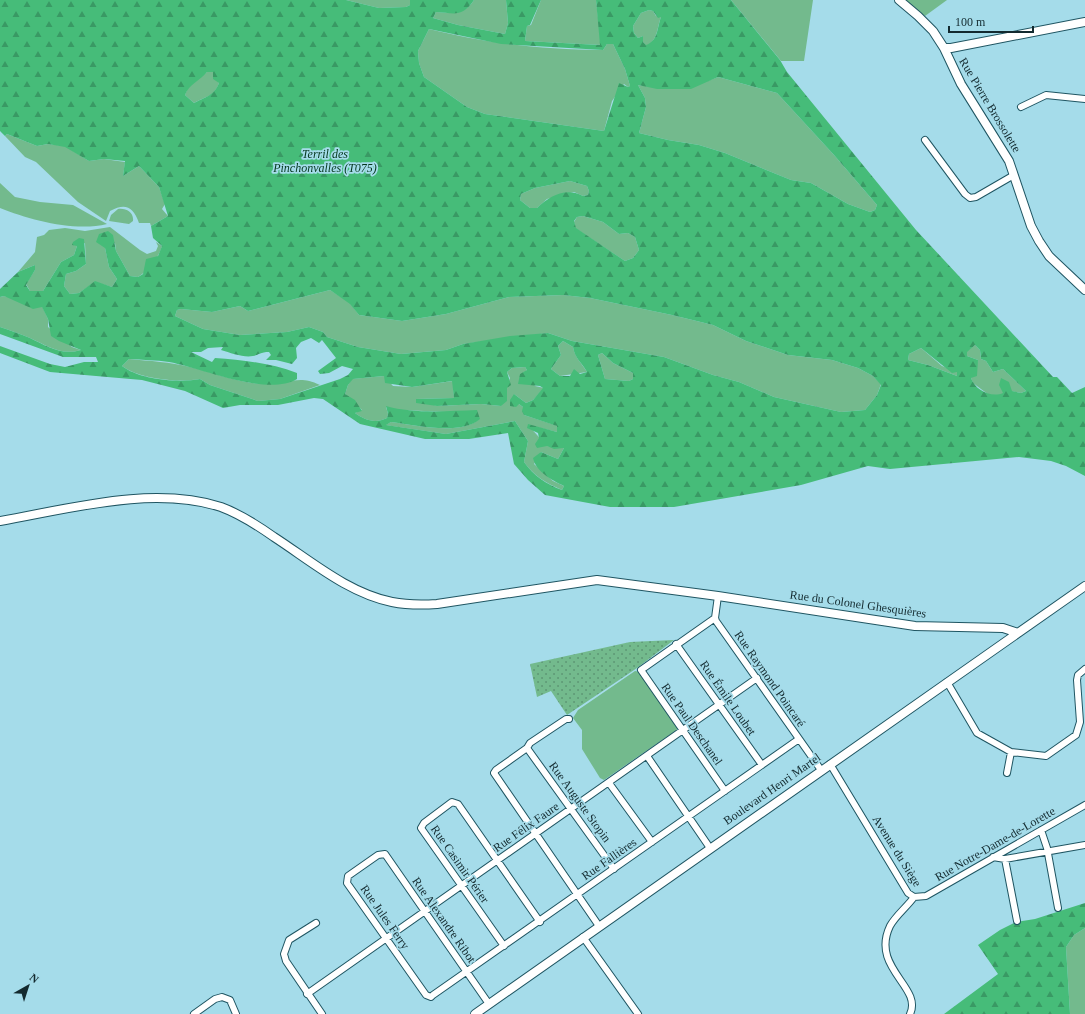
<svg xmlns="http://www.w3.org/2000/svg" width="1085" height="1014" font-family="'Times New Roman',serif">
<defs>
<pattern id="forest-firs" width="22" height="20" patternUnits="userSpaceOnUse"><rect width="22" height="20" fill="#46bc79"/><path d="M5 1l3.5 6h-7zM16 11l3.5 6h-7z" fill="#399964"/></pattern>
<pattern id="park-dots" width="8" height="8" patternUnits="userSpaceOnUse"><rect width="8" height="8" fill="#73ba8d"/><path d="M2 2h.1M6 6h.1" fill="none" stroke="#5d9774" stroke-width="1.8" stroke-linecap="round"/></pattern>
</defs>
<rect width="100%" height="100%" fill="#a5dcea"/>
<path fill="#73ba8d" d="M346,0H410V5L406,7L379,8Z
M474,0H506L508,23L505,34L458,25L433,18L436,12C451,13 465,15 474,0Z
M541,0H596L601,45L525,41L527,26L531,25Z
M731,0H813L804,61H781Z
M904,0H947L925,16Z
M649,10L653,11L656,16L661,17C657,27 658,41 646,46L643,42V36L638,38L634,33L633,26L641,13Z
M429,29C489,44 541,49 603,50L607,44H613L625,69L630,86L628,87L624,84L612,101L604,131L485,114L467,107L424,77L419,63L418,51Z
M207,72H213L219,83C214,97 206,96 194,103L185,95L188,87Z
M718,77L777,93L834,155L877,205L875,210L870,212L848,204L811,183L791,180L725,153L699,145L668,140L639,133L646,107L645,98L638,85C663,90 694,87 718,77Z
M7,134L37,146L48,144L65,146L89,161L104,159L125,162L123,176L139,166L159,187L165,204L162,209L168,216L151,226L150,223H139C133,206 125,203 110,211L106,221L78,202L36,162L25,157L5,136Z
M570,181L587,186L589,191L588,195L583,196L574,192L547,199L537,208H530L520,200L521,194L535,188Z
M0,183L15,197L40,202L73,205L107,224C75,232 30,220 0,208Z
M118,209C126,208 134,212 133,221L129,224L109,221L111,215Z
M583,216L603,222L619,234L628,233L635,237L639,250L633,258L625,261L575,228L574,222L577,217Z
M110,227L140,250L147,254L156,251L158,246L156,242L162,246C159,257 148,271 138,277L130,276L116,251L115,243L105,248L109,267L117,279L112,287L95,282L79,293L70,294L64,286L66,274L76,271L86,264L85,243L77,246L74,255L61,262L43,291H30L26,284L35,270V265L18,272L35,252L37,237L44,235L49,230L65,228L85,231Z
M330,290L350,303L359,315L402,321L446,314L509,297L563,295L590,298L672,315L713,325L746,341L788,355L832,360L858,368L873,376L881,384L877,395L865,410L841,412L774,397L739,382L713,375L664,357L572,341L548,333L463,344L446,350L401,354L358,347L327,337L323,332L309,327L287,332L240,335L203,329L175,316L177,310L181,309L212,312L240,306L248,311Z
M4,296L42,306L48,319V327L72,347L81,350C61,356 48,346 30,338C20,334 10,330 0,327V297Z
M563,341L573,347C575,358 581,362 587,372L560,376L551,369L561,355L558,346Z
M975,345L980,350L981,359L986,361L993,372L1003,369L1026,391L1021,393L1011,391L997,396L989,395L973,383L971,378L978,360L967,356V351Z
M921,348L942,366L957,372V376L928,365L908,360L909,354Z
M602,353L613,363L633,373V379L629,381L605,379L598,355Z
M129,359C150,361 170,362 190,367C216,373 240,384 267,384C291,385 296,374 320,385L280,399L258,401L210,385L200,379C178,383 140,379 122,366Z
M525,367L527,370L525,372L535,386L544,388L533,400L526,403L514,394L519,404L523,407L524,415L558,426L557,432L528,425L547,446L564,448L558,459L541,452L534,464L553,481L564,486L562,490C546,483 534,476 524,462L528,441L515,421L446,434L385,425L391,422C415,425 460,436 479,419L448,412L400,410L386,407L388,414L387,418C375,424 365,420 355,413L362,410L345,394L348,385L352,379L384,376L393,386L412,387L453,381L454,398L416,399L437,406L481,404L501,406L510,378L507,372L512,368Z
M635,671L640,672L678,729L604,780L600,778L582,749V730L573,718L578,710Z
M1085,928V1014H1070L1066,947L1074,935Z"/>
<path fill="url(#forest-firs)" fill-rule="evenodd" d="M0,0H346L379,8L406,7L410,5V0H474C462,18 454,13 436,12L433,18L458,25L505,34L508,23L506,0H541L530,25L527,26L525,41L600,45L596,0H731L780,60L787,72L916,230L1053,377H1057L1072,393L1085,387V476L1066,466L1051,461L1019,457L890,469L868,466L801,485L674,507H610L545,495L528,480L514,464L508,433L469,439H425L360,424L323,399L314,398L278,405H240L223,408L185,391L142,380L50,372L0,353V346L50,364L65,367L84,362H98L96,357H63L0,334V327C10,330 20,334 30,338C47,346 61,356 81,350L59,341L51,336L48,319L42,307L33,309L4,296L0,297V289L18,272L35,265V270L26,285L30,291H43L61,262L74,255L77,246L72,245L73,242L79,238L84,239L86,264L76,271L66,274L64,286L70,294L79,293L95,281L112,287L117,279L109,267L105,248L96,242L99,234L108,231L113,235L116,251L130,276L138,277L143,274L146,259L158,256L162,246L153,238L151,226L168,216L159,187L139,166L123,176L125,161L104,159L89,161L65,147L48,144L37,146L7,134L5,136L0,131ZM649,10L653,11L658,18L661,17C657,28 658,41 646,45L643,42V36L638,38L634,33L633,26L641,13ZM429,29L501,44L603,50L607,44H613L625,69L630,86L628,87L619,83L604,131L485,114L467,107L424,77L419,63L418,51ZM207,72H213V79L219,83C214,96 205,97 194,103L185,95C189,84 200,81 207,72ZM718,77L777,93L834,155L877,205L875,210L870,212L848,204L811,183L791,180L725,153L699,145L668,140L639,133L646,107L645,98L638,85L657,89H691ZM570,181L587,186L589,191L588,195L583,196C565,187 550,196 537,208H530L520,200L521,194L535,188ZM583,216L603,222L619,234L628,233L635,237L639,250L633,258L625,261L576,228L574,221L577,217ZM330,290L350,304L359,315L402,321L446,314L509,297L563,295L590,298L672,315L713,325L746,341L788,355L832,360L858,368L873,376L881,385L877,395L865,410L841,412L774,397L739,382L713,375L664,357L572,341L548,333L510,336L463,344L446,350L401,354L358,347L327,337L323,332L309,327L287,332L240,335L203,329L175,316L177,310L181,309L212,312L240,306L248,311ZM311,338L319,343L322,340L336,358L318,371L320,374L329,373L342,366L353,369L348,375L340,379L280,399L258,401L210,385L200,379C179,383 140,380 122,366L129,359C142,360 156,360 169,362C202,368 267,397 297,379V373C271,363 243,360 215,358L212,362L191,352H201L208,348L223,347L221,350C231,353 244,358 253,356C259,355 260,352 269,352L271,355L266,360H276L292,364L297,358L296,348L301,342ZM563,341L573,347C575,359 581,361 587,372L580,374L574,369L570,376H560L551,369L561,355L558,346ZM975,345L980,350L981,359L986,361L993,372L1003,369L1026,391L1021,393L1012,391L1009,382L1001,378L999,385L1003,393C991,398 975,390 971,378L977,376L978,360L967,356V352ZM921,348L952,373L957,372V376L928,365L908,360L909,354ZM602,353L613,363L633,373V379L629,381L605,379L598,355ZM525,367L527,370L520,374L518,384L540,386L543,388L533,400L526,403L514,394L510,400V406L516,407L519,404L523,407L522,411L524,415L557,426V432L528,424L527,428L538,433L539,438L535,444L537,448L547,446L554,449L564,448L558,459L541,452L533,458C536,472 552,480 564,486L562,490C546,484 534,476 524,462L528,441L515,421L446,434L386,425L391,422C415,425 460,436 480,419L477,410C448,411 414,414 386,406L388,414L387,418C375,424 365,420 355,413L362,411L355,400L345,394L348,385L353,379L384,376L385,383L412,387L452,381L454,398L416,399V403L437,406L481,404L501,406L507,401V388L511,385L507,372L512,368Z
M1085,903V928L1074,935L1066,947L1070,1014H944L998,974L978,945L1000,930L1016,922L1035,919Z"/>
<path fill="url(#park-dots)" d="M674,640L637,668L567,715L551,691L537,697L530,664L630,642Z"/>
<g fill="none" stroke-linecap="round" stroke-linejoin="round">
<g stroke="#1f5562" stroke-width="8">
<path id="street" d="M1021,107L1046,95L1085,99
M925,140L965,194L970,198L976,197L1014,175
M718,596L715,618L716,621L821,770
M715,618L641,670L725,791
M676,644L762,765
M947,682L977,733L1011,752L1046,756L1076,735L1080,722L1077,680L1078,675L1085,669
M569,719H566L530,743L527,748L496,770L494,773L599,926
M527,748L614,869
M647,756L710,848
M830,764L908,893L914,897
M1007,773L1011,752
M609,783L652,842
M1041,830L1047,848L1058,908
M993,857L1005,859L1085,845
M1005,859L1017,921
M914,897L926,896L1085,805
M316,923L289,940L284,954L286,961L322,1014
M583,937L638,1014
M504,946L421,828L424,823L452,802L458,804L540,922
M307,994L757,678
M489,1004L385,854L378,855L348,876L347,883L426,995L431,997L433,995C555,910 677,824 799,739
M194,1014L215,999L222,997L230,1000L236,1014
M910,1014C923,987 870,968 890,926C896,915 907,907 914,897"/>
</g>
<g stroke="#1f5562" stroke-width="10">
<path id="secondary" d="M899,0L918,16L933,31L944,48L961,84L1009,161L1031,226L1039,241L1049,256L1085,290
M944,48H951L1085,22
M0,521C69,509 152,485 221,507C240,514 257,525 274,537C311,561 348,593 392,602C407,605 422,605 437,604L597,580L718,596L915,626L1003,628L1018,633
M475,1014L1085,586"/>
</g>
<use href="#street" stroke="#fff" stroke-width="6"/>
<use href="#secondary" stroke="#fff" stroke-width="8"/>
</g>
<g text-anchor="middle" stroke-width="3.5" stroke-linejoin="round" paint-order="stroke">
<g font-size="12" fill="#132a2f" stroke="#a5dcea">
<text transform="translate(990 105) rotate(59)" y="4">Rue Pierre Brossolette</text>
<text transform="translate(858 604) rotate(8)" y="4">Rue du Colonel Ghesquières</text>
<text transform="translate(770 679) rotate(55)" y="4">Rue Raymond Poincaré</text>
<text transform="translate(728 698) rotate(55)" y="4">Rue Émile Loubet</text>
<text transform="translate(692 724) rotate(55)" y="4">Rue Paul Deschanel</text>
<text transform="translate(772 789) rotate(-35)" y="4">Boulevard Henri Martel</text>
<text transform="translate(580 802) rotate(54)" y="4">Rue Auguste Stopin</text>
<text transform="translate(526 827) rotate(-35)" y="4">Rue Félix Faure</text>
<text transform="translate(995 844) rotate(-30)" y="4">Rue Notre-Dame-de-Lorette</text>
<text transform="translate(897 851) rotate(58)" y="4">Avenue du Siège</text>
<text transform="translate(609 859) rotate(-35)" y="4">Rue Fallières</text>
<text transform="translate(460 864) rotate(55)" y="4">Rue Casimir Périer</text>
<text transform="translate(385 917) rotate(55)" y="4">Rue Jules Ferry</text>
<text transform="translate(444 920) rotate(55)" y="4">Rue Alexandre Ribot</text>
</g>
<g font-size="12" font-style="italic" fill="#04371d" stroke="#a5dcea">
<text x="325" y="158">Terril des<tspan x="325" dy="14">Pinchonvalles (T075)</tspan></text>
</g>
</g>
<g transform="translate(28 986) rotate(39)" stroke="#a5dcea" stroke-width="3" paint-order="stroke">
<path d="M0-3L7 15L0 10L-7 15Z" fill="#132a2f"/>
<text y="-6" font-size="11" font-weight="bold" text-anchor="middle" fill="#132a2f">N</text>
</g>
<path d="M949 26v6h84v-6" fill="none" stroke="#132a2f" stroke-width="2"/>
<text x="955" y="26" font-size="12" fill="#132a2f" stroke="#a5dcea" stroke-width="3" paint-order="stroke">100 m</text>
</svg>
